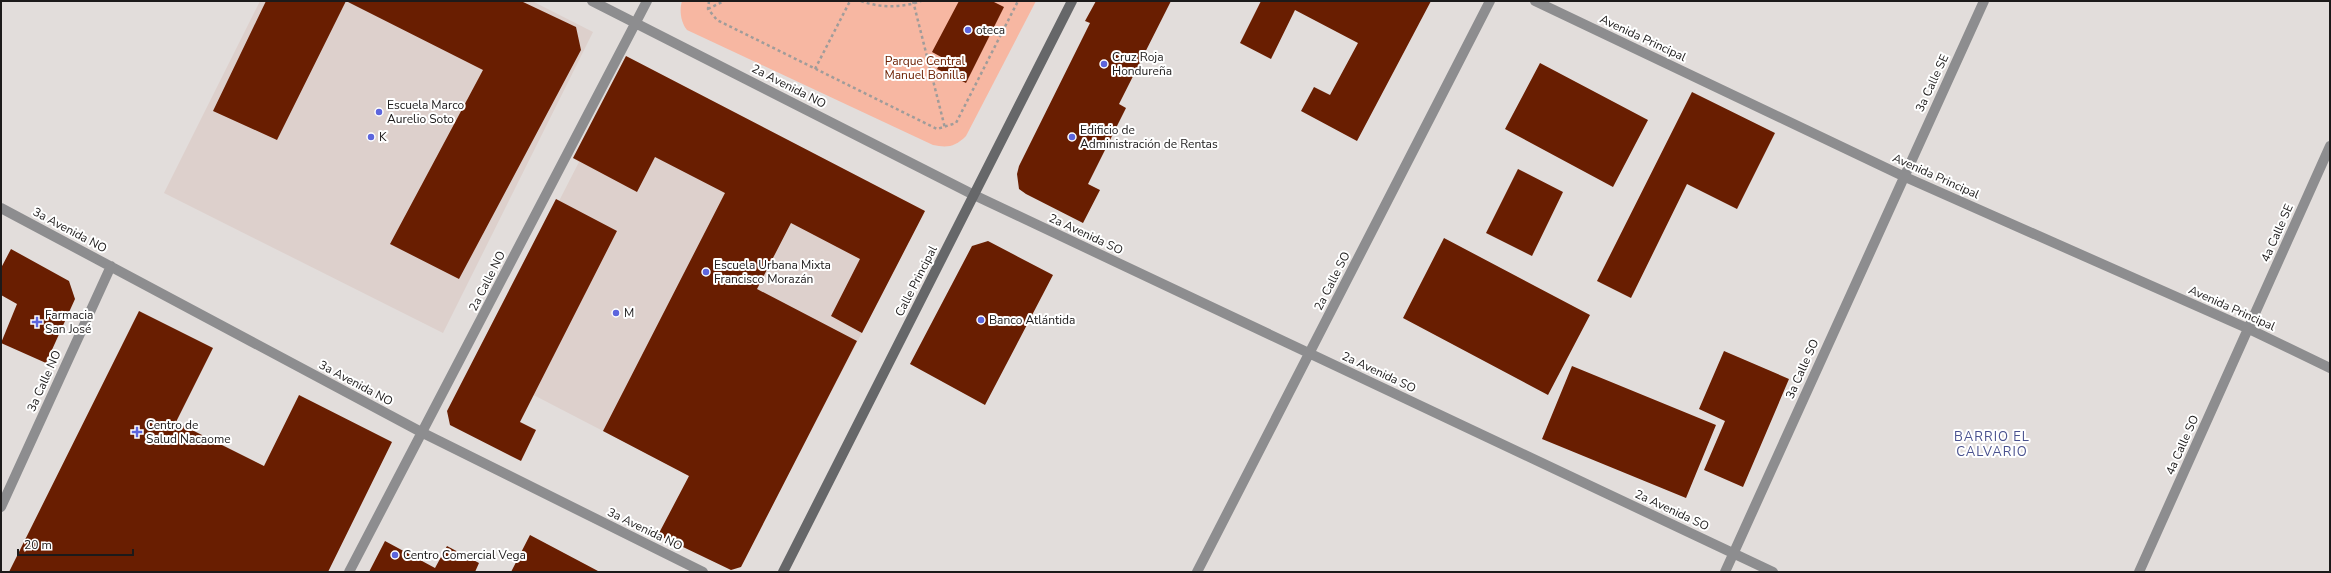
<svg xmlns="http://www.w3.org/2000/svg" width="2331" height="573" font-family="'Nunito Sans',sans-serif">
<rect width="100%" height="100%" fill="#e2dddb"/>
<path fill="#ddd0cc" d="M260,1H532L593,32L443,333L164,193Z
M626,56L925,211L767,516L472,363L556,199L559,201L579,162L573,158Z"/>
<path fill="#f7b7a2" d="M682,1H1036L966,136C955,147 947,148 933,145L687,30C681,23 679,10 682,1Z"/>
<path fill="#691e01" d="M266,1H521L576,27L581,50L459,279L390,244L483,70L346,1L277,140L213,111Z
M959,1H992L1004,7L966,83L937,69L943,58L932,52Z
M1096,1H1171L1119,104L1126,108L1088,184L1100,190L1083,223L1026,194L1019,189L1017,174L1019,166L1090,23L1085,21Z
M1261,1H1431L1357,141L1301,111L1314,87L1330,95L1358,43L1295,10L1271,59L1240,43Z
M626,56L925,211L862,333L831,316L860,259L791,223L757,289L857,341L741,567L731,570L658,535L689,476L603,431L725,193L655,157L637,192L573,158Z
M1540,63L1648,120L1613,187L1505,129Z
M1692,92L1775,133L1737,209L1687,184L1631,298L1597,281Z
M1518,169L1563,192L1532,256L1486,233Z
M556,199L617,231L520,422L536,430L521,461L450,425L447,411Z
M1444,238L1590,315L1548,395L1403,318Z
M988,241L1053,275L985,405L910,364L972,246Z
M11,249L69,281L75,299L46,363L1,343L17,304L1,295V268Z
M139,311L213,348L176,422L264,466L299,395L392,442L328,572H9Z
M1724,351L1789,379L1743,487L1704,470L1725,421L1699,409Z
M1572,366L1716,425L1686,498L1542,439Z
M530,535L598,571V572H511Z
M385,541L435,568L447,546L479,563L475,572H369Z"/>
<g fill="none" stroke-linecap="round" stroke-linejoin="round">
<path stroke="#a09c9a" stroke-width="2.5" stroke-dasharray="3 3" stroke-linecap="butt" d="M709,1L708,9L717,20L937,129L956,123L1018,1
M861,1C880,8 902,8 921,1
M913,1L945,128
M708,9L724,1
M815,69L850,1"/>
<path stroke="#8d8d8f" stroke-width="10" d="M592,1L974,195L1773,572
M1535,1L1903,176L2249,329L2330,368
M1,208L423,433L703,572
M1,507L111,266
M349,572L647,1
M1197,572L1490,1
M1725,572L1984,1
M2139,572L2330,146"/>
<path stroke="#666769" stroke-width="10" d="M783,572L1072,1"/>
</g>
<g fill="#5c65dd" stroke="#fff" stroke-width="1.5">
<circle cx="968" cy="30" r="4"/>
<circle cx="1104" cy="64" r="4"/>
<circle cx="379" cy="112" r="4"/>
<circle cx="371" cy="137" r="4"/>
<circle cx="1072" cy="137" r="4"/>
<circle cx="706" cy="272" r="4"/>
<circle cx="616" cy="313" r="4"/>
<circle cx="981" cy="320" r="4"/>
<path d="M35 316h4v4h4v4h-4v4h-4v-4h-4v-4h4z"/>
<path d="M135 426h4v4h4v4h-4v4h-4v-4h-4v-4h4z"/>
<circle cx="395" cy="555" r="4"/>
</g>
<g text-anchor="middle" stroke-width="4" stroke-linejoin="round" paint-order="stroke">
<g font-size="12" fill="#1c1a1a" stroke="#fff" text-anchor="start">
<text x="976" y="34">oteca</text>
<text x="1112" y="61">Cruz Roja<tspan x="1112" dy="14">Hondureña</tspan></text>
<text x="387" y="109">Escuela Marco<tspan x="387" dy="14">Aurelio Soto</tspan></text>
<text x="1080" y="134">Edificio de<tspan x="1080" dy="14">Administración de Rentas</tspan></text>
<text x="379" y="141">K</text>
<text x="714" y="269">Escuela Urbana Mixta<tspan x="714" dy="14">Francisco Morazán</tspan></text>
<text x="624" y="317">M</text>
<text x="45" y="319">Farmacia<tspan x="45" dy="14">San José</tspan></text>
<text x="989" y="324">Banco Atlántida</text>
<text x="146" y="429">Centro de<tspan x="146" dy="14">Salud Nacaome</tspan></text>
<text x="403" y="559">Centro Comercial Vega</text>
</g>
<g font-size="12" fill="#1c1a1a" stroke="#fff">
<text transform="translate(1643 38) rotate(25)" y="4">Avenida Principal</text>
<text transform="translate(1932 83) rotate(-65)" y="4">3a Calle SE</text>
<text transform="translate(789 86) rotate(27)" y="4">2a Avenida NO</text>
<text transform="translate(1936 176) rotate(24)" y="4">Avenida Principal</text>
<text transform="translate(70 230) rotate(28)" y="4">3a Avenida NO</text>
<text transform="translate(2277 233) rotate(-66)" y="4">4a Calle SE</text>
<text transform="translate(1086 234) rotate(25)" y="4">2a Avenida SO</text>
<text transform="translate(487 281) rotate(-63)" y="4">2a Calle NO</text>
<text transform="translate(916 281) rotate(-63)" y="4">Calle Principal</text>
<text transform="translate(1332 281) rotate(-63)" y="4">2a Calle SO</text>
<text transform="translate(2232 308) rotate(24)" y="4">Avenida Principal</text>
<text transform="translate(1802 369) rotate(-66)" y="4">3a Calle SO</text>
<text transform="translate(1379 372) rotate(25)" y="4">2a Avenida SO</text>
<text transform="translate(44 381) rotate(-66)" y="4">3a Calle NO</text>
<text transform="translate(356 383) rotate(28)" y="4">3a Avenida NO</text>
<text transform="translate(2182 445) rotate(-66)" y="4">4a Calle SO</text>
<text transform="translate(1672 510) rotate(25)" y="4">2a Avenida SO</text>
<text transform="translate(645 529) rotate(26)" y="4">3a Avenida NO</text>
</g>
<g font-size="12" fill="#6c2002" stroke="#fff">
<text x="925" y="65">Parque Central<tspan x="925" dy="14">Manuel Bonilla</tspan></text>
</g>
<g font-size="13" letter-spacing="1" fill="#49518e" stroke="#fff">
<text x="1992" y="441">BARRIO EL<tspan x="1992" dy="15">CALVARIO</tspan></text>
</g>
</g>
<rect width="2331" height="573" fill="none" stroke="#1c1a1a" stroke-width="4"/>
<path d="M18 549v6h115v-6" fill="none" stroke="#1c1a1a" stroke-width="2"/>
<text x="24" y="549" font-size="12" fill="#1c1a1a" stroke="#ffffff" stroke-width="3" paint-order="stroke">20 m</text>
</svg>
